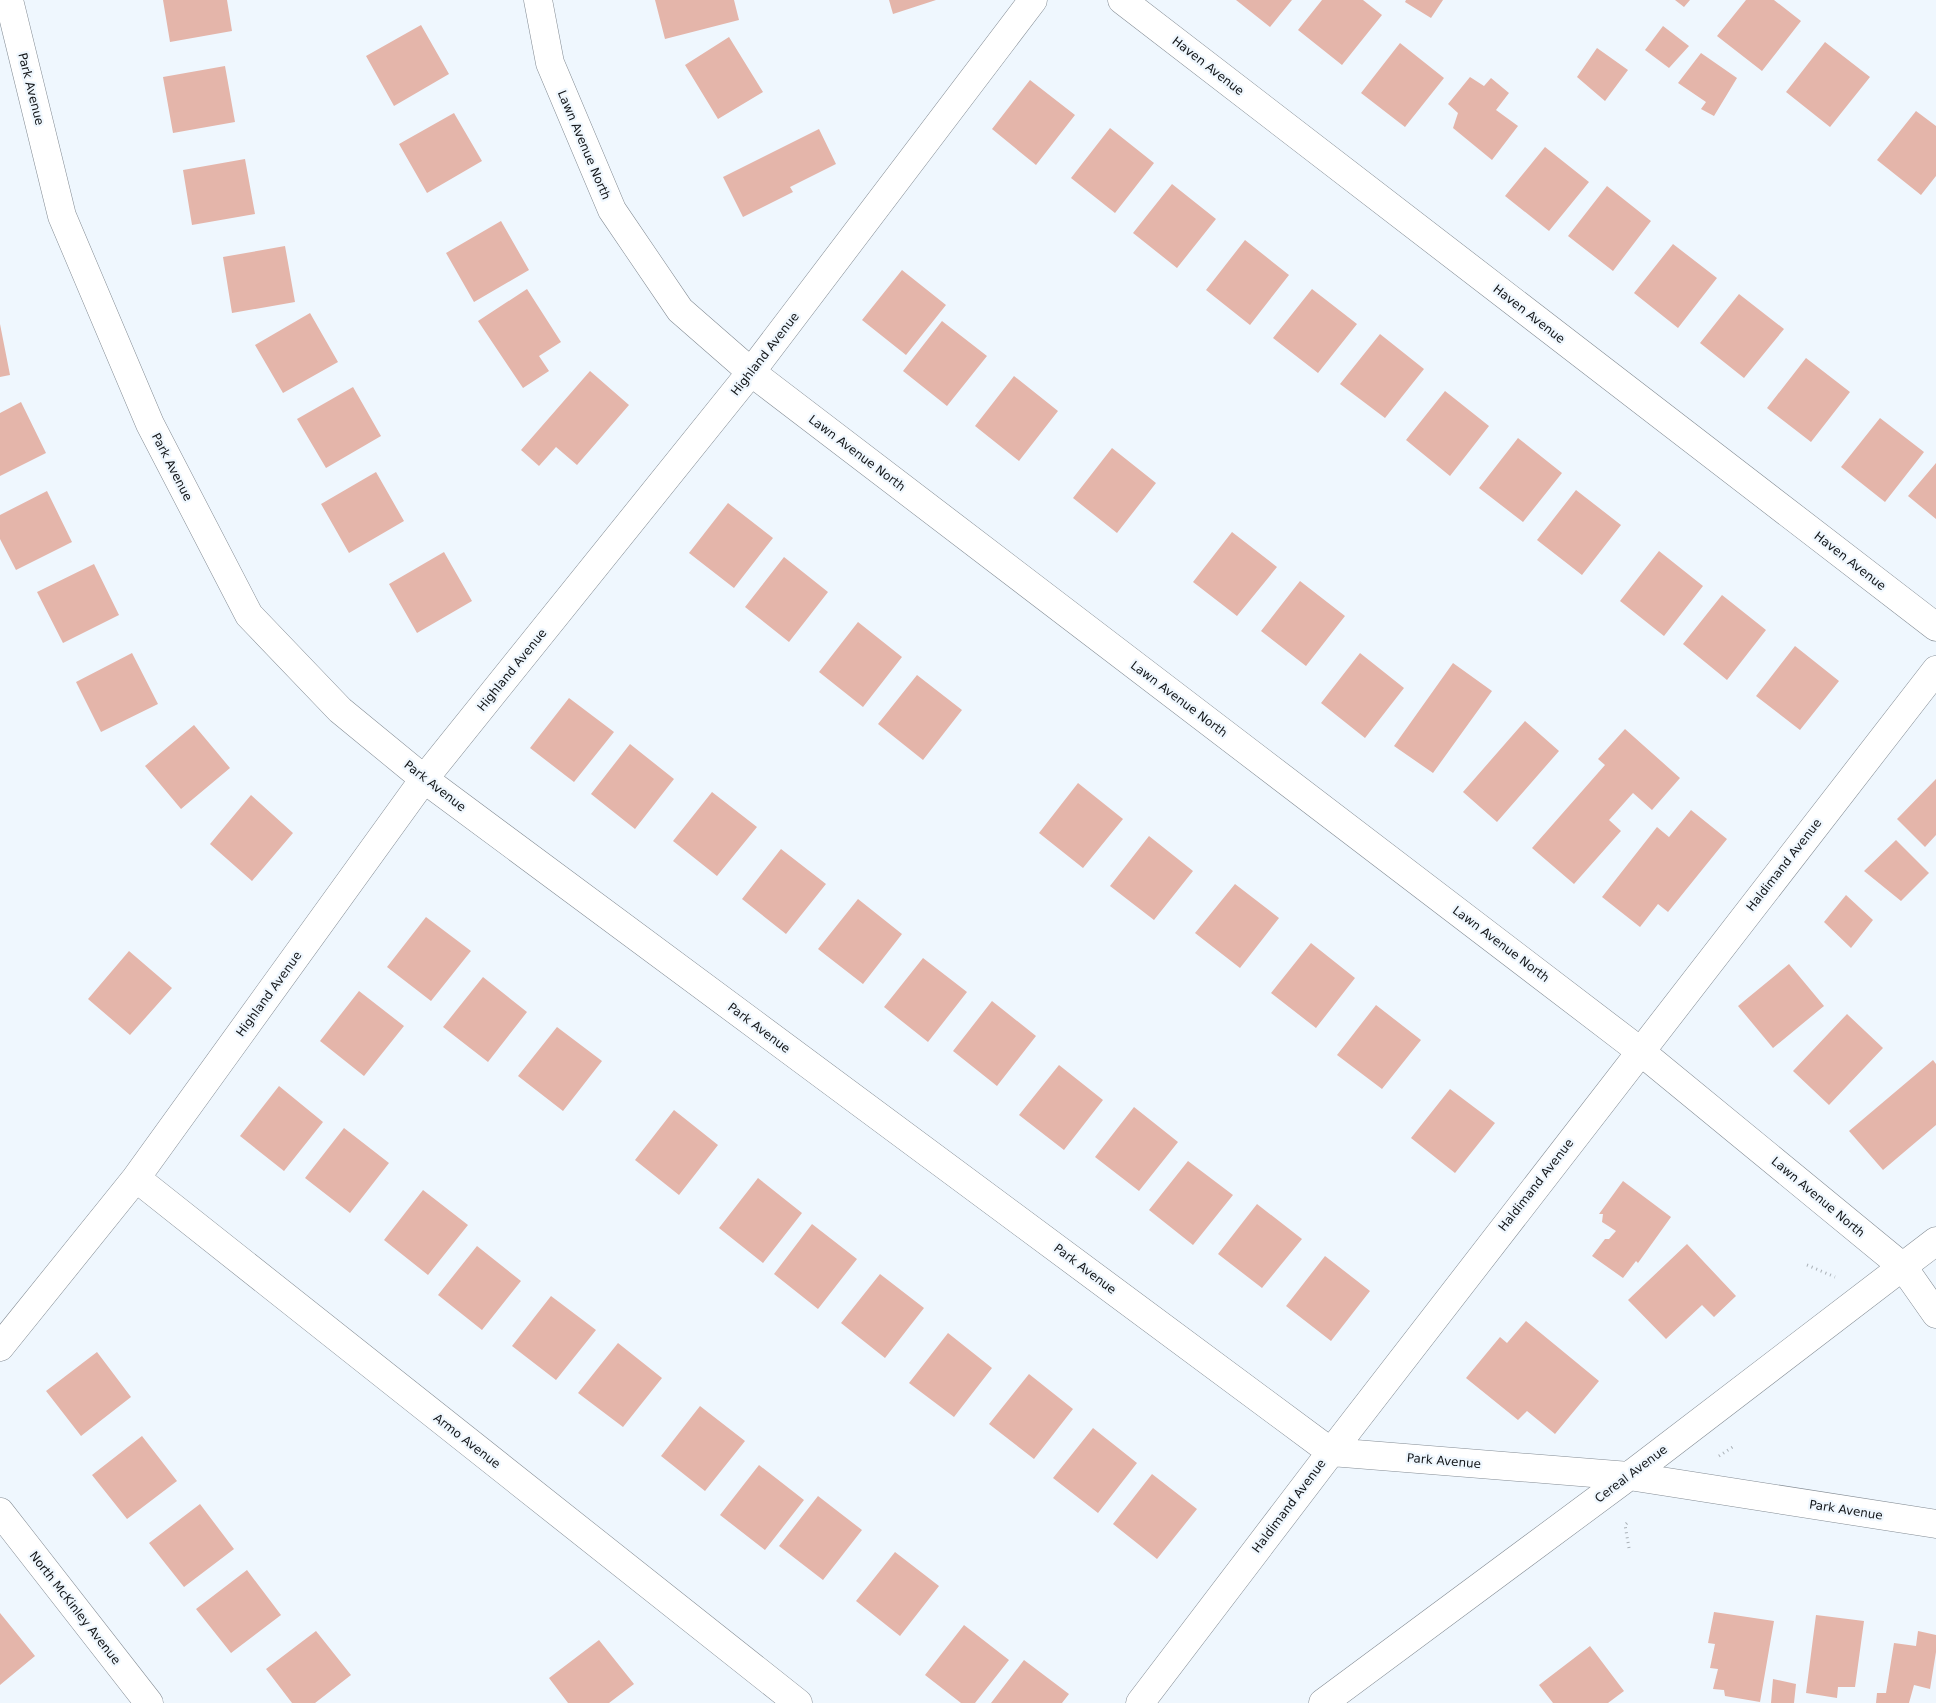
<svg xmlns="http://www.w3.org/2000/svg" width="1936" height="1703" font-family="'DejaVu Sans',sans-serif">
<rect width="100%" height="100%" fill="#eff7fe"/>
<path fill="#e4b5aa" d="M163,0H227L232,31L170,42Z
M655,0H734L739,20L665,39Z
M889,0H936L893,14Z
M1236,0H1292L1270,27Z
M1322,0H1363L1382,15L1342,65L1298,30Z
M1406,0H1443L1431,18L1405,2Z
M1675,0H1690L1684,7Z
M1746,0H1774L1801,21L1762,71L1717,36Z
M421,25L449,74L394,106L366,56Z
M1663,26L1689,46L1669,68L1645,50Z
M729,37L763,92L718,119L685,65Z
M1825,42L1870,77L1830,127L1786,92Z
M1400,43L1444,78L1405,127L1361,93Z
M1597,48L1628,70L1605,101L1577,77Z
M1701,53L1737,78L1714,116L1701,109L1706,102L1678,83Z
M225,66L235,122L173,133L163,77Z
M1470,77L1484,86L1491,78L1509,93L1496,110L1518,126L1492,160L1453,128L1458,113L1448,104Z
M1030,80L1075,115L1036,165L992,129Z
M1916,111L1936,126V176L1921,195L1877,160Z
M454,113L482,161L427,193L399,144Z
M1110,128L1154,163L1115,213L1071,178Z
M819,129L836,164L790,187L793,192L743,217L723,177Z
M1545,147L1589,182L1549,231L1505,196Z
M245,159L255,214L192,225L183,170Z
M1172,184L1216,219L1177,268L1133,233Z
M1607,186L1651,221L1613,271L1568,236Z
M501,221L529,270L474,302L446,253Z
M1245,240L1289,275L1250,325L1206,290Z
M1673,244L1717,278L1678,328L1634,293Z
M285,246L295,302L232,313L223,257Z
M902,270L946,305L906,355L862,320Z
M527,289L561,342L539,356L549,371L523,388L478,321Z
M1312,289L1357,324L1318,373L1273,338Z
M1739,294L1784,329L1744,378L1700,343Z
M310,313L338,362L283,393L255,345Z
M942,321L987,356L947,406L903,371Z
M0,324L10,375L0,377Z
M1380,334L1424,369L1385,418L1340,384Z
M1806,358L1850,392L1811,442L1767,408Z
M590,371L629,405L577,465L556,447L539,466L521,450Z
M1014,376L1058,411L1019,461L975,426Z
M353,387L381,436L326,468L297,419Z
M1445,391L1489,426L1450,476L1406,440Z
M21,402L46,453L0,476V413Z
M1880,418L1924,452L1885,502L1841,467Z
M1518,438L1562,473L1523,522L1479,488Z
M1112,448L1156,483L1117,533L1073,498Z
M1936,463V519L1908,496Z
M376,472L404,521L349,553L321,504Z
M1576,490L1621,525L1582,575L1537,540Z
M47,491L72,542L16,570L0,539V515Z
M728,503L773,538L734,588L689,553Z
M1232,532L1277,567L1237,616L1193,582Z
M1659,551L1703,586L1664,636L1620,601Z
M444,552L472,601L417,633L389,584Z
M784,557L828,592L789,642L745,607Z
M94,564L119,615L63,643L37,592Z
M1300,581L1345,616L1306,666L1261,631Z
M1722,595L1766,630L1727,680L1683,644Z
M858,622L902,657L863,707L819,672Z
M1795,646L1839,681L1800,730L1756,696Z
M132,653L158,704L101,732L76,682Z
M1360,653L1404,688L1365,738L1321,703Z
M1453,663L1492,691L1433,773L1394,746Z
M917,675L962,710L923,760L878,724Z
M569,698L614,732L574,782L530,748Z
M1525,721L1559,751L1497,822L1463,792Z
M194,725L230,768L181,809L145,766Z
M1625,729L1680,778L1652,810L1633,793L1609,820L1621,831L1574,884L1532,848L1605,765L1598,759Z
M630,744L674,779L635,829L591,794Z
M1936,779V835L1925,847L1897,819Z
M1078,783L1123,819L1083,868L1039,833Z
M712,792L757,827L717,876L673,841Z
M251,795L293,833L252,881L210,844Z
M1691,810L1727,839L1668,912L1658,904L1640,927L1602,897L1657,827L1669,837Z
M1149,836L1193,871L1154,920L1110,886Z
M1896,840L1929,873L1901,901L1864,871Z
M781,849L826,884L786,934L742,899Z
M1235,884L1279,918L1240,968L1195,933Z
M1846,895L1873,920L1851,948L1824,922Z
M858,899L902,934L863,984L818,949Z
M426,917L471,951L431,1001L387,967Z
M1311,943L1355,978L1316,1028L1271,993Z
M129,951L172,988L130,1035L88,999Z
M923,958L967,992L928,1042L884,1007Z
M1789,964L1824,1006L1773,1048L1738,1006Z
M483,977L527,1012L488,1062L443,1027Z
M359,991L404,1026L364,1076L320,1041Z
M992,1001L1036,1036L997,1086L953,1051Z
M1376,1005L1421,1040L1382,1089L1337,1055Z
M1847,1014L1883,1048L1829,1105L1793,1071Z
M557,1027L602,1061L563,1111L518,1076Z
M1933,1060L1936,1064V1125L1883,1170L1849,1131Z
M1059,1065L1103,1100L1064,1150L1019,1115Z
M279,1086L323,1122L284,1171L240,1136Z
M1450,1089L1495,1123L1455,1173L1411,1138Z
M1134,1107L1178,1142L1139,1191L1095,1157Z
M674,1110L718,1145L679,1195L635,1160Z
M344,1128L389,1163L350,1213L305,1178Z
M1188,1161L1233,1195L1193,1245L1149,1210Z
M758,1178L802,1213L763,1263L719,1228Z
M1623,1181L1671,1217L1638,1263L1636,1261L1623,1278L1592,1256L1605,1239H1609L1616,1231L1602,1222L1603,1214H1599Z
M423,1190L468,1225L428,1275L384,1240Z
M1257,1204L1302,1239L1262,1288L1218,1254Z
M812,1224L857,1259L818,1309L774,1274Z
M1687,1244L1736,1296L1714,1317L1702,1305L1666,1339L1628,1300Z
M477,1246L521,1281L482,1330L438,1295Z
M1325,1256L1370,1291L1331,1341L1286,1306Z
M880,1274L924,1308L885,1358L841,1323Z
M551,1296L596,1330L556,1380L512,1346Z
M1526,1321L1599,1381L1555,1434L1527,1411L1518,1420L1466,1378L1500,1337L1507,1343Z
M948,1333L992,1368L954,1417L909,1383Z
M618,1343L662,1378L623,1427L578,1393Z
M97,1352L131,1397L81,1436L46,1391Z
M1029,1374L1073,1409L1034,1459L989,1424Z
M700,1406L745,1441L705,1491L661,1456Z
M1093,1428L1137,1463L1098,1513L1053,1478Z
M142,1436L177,1481L127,1519L92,1475Z
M759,1465L804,1500L765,1550L720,1515Z
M1152,1474L1197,1509L1157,1559L1113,1524Z
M818,1496L862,1530L823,1580L779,1546Z
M200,1504L234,1549L184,1587L149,1543Z
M895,1552L939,1586L900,1636L856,1601Z
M247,1570L281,1615L231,1653L196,1609Z
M1714,1612L1774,1621L1760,1702L1725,1696L1724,1690L1713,1689L1718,1669L1710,1668L1715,1644L1708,1643Z
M0,1613L35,1656L0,1685Z
M1816,1615L1864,1621L1855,1687H1838L1837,1698L1806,1693Z
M964,1625L1009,1660L975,1703H961L925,1675Z
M316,1631L351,1675L315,1703H292L266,1669Z
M1918,1631L1936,1635V1652L1930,1689L1914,1685L1909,1703H1876L1877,1693H1886L1894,1643L1916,1646Z
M599,1640L634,1684L609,1703H568L549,1678Z
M1590,1646L1624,1691L1608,1703H1553L1539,1685Z
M1024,1660L1069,1694L1062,1703H991Z
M1773,1679L1796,1684L1794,1703H1771Z"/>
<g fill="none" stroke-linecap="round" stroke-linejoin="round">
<g stroke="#848c94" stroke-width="29">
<path id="minor" d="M9,0L62,216L150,424L249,615L340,710L424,779L1331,1452L1629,1476L1936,1524
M538,0L550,63L612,210L680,310L751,372L1640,1051L1903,1267L1936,1314
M1122,0L1936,627
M136,1178L798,1703
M0,1347L136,1178L424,779L751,372L1033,0
M0,1512L149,1703
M1140,1703L1331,1452L1936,670
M1323,1703L1629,1476L1936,1241"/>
</g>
<path stroke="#aab1b7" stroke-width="3" stroke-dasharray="1 4" stroke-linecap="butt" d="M1807,1265L1835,1277
M1719,1456L1734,1446
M1629,1548L1625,1525L1629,1521"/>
<use href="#minor" stroke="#fff" stroke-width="28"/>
</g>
<g text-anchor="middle" stroke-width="4.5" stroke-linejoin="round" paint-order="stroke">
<g font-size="12" fill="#121518" stroke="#eff7fe">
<text transform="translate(1208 66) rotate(38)" y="4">Haven Avenue</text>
<text transform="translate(31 89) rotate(76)" y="4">Park Avenue</text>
<text transform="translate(584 145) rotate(67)" y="4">Lawn Avenue North</text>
<text transform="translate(1529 314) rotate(38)" y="4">Haven Avenue</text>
<text transform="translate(765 354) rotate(-52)" y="4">Highland Avenue</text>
<text transform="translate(857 453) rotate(37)" y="4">Lawn Avenue North</text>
<text transform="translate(172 467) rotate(63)" y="4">Park Avenue</text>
<text transform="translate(1850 561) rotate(38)" y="4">Haven Avenue</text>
<text transform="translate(512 670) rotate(-51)" y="4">Highland Avenue</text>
<text transform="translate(1179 699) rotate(37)" y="4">Lawn Avenue North</text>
<text transform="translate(435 786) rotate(38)" y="4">Park Avenue</text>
<text transform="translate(1784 865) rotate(-52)" y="4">Haldimand Avenue</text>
<text transform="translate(1501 944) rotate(37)" y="4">Lawn Avenue North</text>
<text transform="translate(269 994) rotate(-54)" y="4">Highland Avenue</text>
<text transform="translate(759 1028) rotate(37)" y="4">Park Avenue</text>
<text transform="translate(1536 1185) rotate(-52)" y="4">Haldimand Avenue</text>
<text transform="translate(1818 1197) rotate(40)" y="4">Lawn Avenue North</text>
<text transform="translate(1085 1269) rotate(37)" y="4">Park Avenue</text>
<text transform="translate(467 1441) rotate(38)" y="4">Armo Avenue</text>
<text transform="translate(1444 1461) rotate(5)" y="4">Park Avenue</text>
<text transform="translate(1631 1474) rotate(-37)" y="4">Cereal Avenue</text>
<text transform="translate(1289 1506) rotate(-53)" y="4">Haldimand Avenue</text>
<text transform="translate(1846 1510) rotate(9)" y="4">Park Avenue</text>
<text transform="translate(75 1608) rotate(52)" y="4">North McKinley Avenue</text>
</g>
</g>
</svg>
